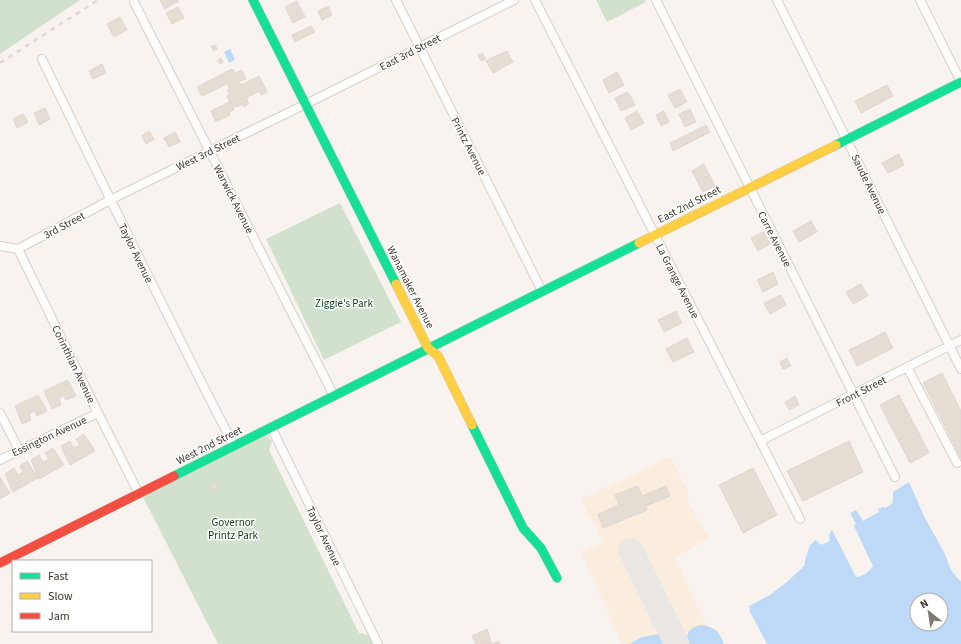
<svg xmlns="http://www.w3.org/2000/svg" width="961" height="644" font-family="'Source Sans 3',sans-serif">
<rect width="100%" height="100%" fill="#f8f3ee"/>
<path fill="#fbedde" d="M670,456L688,491L687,500L709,538L674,558L716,644H622L581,552L603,542L581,500Z"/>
<path fill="#d2e1cd" d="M0,0H80L0,54Z
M596,0H644L646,2L607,22Z
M340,203L401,322L324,360L266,239Z
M264,436L269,437L272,441L269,450L359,633L369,635L373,644H218L142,495Z"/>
<path fill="#bed8f8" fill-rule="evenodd" d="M230,49L235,60L229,63L224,52Z
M909,482L924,516L945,554L951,570L959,580L961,581V644H767L750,612L749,606L770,595L788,581L804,566L806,557L810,545L816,540L821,545L830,541L829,535L832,530L856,577C864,576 868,573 873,566L854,526L856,524L850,513L856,510L863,521L879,512L878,509L883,507L885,508L892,504L893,498V492ZM917,600H941V624H917Z
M701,625C715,627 719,631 724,644H686C687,632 689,628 701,625Z
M660,634L666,644H629L642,637Z"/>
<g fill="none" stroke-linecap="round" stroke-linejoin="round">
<path stroke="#eae7e4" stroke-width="25" d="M631,551L677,644"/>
</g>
<path fill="#e5dcd3" stroke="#ded8d1" d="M160,0H178L179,1L165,9Z
M297,1L305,17L293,23L285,7Z
M328,6L332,15L322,20L318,11Z
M178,7L184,18L172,24L166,13Z
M120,17L127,30L114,37L107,24Z
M311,26L315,32L295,42L292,35Z
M215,45L217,49L214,51L211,47Z
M507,51L513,62L502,68L496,56Z
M482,53L486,59L481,61L478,55Z
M495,56L501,69L493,73L486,61Z
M221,58L223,62L220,64L218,60Z
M102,64L106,73L93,79L89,71Z
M232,69L235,73L242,70L246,79L239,82L241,85L233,89L232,87L230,89L227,84L202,96L197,87Z
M617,72L624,85L609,93L603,80Z
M259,76L267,92L261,95L259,91L246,98L249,104L244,107L243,104L237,107L234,101L230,103L227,96L230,94L227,90L232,87L233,89Z
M887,85L893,96L861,113L855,101Z
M680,89L687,102L675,108L668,95Z
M628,92L635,105L621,111L615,98Z
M234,101L236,106L233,108L234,110L229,112L230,115L216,122L211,111L229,102L230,103Z
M45,108L50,119L39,125L34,113Z
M690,109L696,122L685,127L679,114Z
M637,111L644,123L631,130L625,118Z
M664,111L669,122L661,126L656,115Z
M23,114L28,122L17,128L13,119Z
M706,125L710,132L673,151L670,143Z
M149,131L154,139L146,144L142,136Z
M175,132L180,142L169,147L164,138Z
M899,154L904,165L888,173L882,163Z
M704,164L715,186L703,192L692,171Z
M811,221L817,232L799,242L793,231Z
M763,232L770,244L758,251L751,238Z
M773,272L778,284L763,292L757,280Z
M861,284L868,296L853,304L846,292Z
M781,295L786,305L770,314L764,303Z
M676,311L682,323L664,332L658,320Z
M885,332L893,348L857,366L849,350Z
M687,338L694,352L673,362L666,349Z
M787,358L791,366L783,369L780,362Z
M942,373L961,411V458L923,383Z
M68,380L76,396L66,400L64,396L59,398L61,405L52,409L44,391Z
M38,395L47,411L37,416L34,411L29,414L31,420L22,424L15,406Z
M899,395L929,453L910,463L880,405Z
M795,396L799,405L789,410L785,402Z
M84,434L95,451L70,465L61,446L70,441L74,448L80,445L76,439Z
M849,441L863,472L803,501L787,471Z
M53,448L64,465L39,479L31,460L39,455L43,462L49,459L45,453Z
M27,461L38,478L13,492L5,474L14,468L18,475L23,472L20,466Z
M753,468L777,515L743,533L719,485Z
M0,477L10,493L0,499Z
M210 486a4 4 0 1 1 8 0a4 4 0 1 1-8 0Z
M638,486L642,496L666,486L670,496L646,506L647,510L603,528L598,514L619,505L615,495Z
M487,629L492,644L499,641L500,644H476L472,636Z"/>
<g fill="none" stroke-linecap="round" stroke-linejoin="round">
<g stroke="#d7d0ca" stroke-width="10">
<path id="street" d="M396,0L542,291
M535,0L800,519
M656,0L895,477
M777,0L961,369
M920,0L961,82
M134,2L334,396
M42,59C105,189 168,318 234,446
M0,246L18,249
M18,249L110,200L316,99L514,0
M18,249L98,413L139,494
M907,367L957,463
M0,413L19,450
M271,427L378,644
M760,441L961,340
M0,460L98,413"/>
</g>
<g stroke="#d7d0ca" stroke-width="10">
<path id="fast" d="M253,0L396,284
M836,145L961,82
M472,425L523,528L541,548L557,578
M174,476L639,243"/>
</g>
<g stroke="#d7d0ca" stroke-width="10">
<path id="slow" d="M639,243L836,145
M396,284L428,348L438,356L472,425"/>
</g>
<g stroke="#d7d0ca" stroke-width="10">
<path id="jam" d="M0,563L174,476"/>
</g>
<use href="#street" stroke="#fefdfc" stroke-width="8"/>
<use href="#fast" stroke="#16e098" stroke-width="9"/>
<use href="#slow" stroke="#ffcf43" stroke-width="9"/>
<use href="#jam" stroke="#f24e42" stroke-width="9"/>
<path stroke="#dddbda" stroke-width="2.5" stroke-dasharray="5 5" stroke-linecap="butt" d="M0,63L98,0"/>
</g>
<g text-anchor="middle" stroke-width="3" stroke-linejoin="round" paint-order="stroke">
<g font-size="11" fill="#3e352c" stroke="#fff">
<text transform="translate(410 52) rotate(-27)" y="4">East 3rd Street</text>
<text transform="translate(469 146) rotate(63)" y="4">Printz Avenue</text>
<text transform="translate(208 152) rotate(-26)" y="4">West 3rd Street</text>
<text transform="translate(869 184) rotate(64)" y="4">Saude Avenue</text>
<text transform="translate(234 199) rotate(63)" y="4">Warwick Avenue</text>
<text transform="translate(689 204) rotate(-27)" y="4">East 2nd Street</text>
<text transform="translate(64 225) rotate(-28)" y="4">3rd Street</text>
<text transform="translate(775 239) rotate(63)" y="4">Carre Avenue</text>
<text transform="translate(136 253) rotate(64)" y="4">Taylor Avenue</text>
<text transform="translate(678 281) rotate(63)" y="4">La Grange Avenue</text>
<text transform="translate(411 287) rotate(63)" y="4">Wanamaker Avenue</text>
<text transform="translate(74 364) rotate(64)" y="4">Corinthian Avenue</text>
<text transform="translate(861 391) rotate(-27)" y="4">Front Street</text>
<text transform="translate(49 436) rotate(-25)" y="4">Essington Avenue</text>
<text transform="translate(209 445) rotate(-27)" y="4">West 2nd Street</text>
<text transform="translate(324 536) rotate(64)" y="4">Taylor Avenue</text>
</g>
<g font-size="11" fill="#0c3c11" stroke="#fff">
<text x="344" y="307">Ziggie's Park</text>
<text x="233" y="526">Governor<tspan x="233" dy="13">Printz Park</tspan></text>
</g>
</g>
<rect x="12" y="560" width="140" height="72" fill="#ffffff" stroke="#b2aeab"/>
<rect x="20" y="573" width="20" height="6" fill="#16e098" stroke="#b2aeab"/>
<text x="48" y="580" font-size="12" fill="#3e352c">Fast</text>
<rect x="20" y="593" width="20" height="6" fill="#ffcf43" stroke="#b2aeab"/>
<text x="48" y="600" font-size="12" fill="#3e352c">Slow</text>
<rect x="20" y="613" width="20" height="6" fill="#f24e42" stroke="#b2aeab"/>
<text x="48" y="620" font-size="12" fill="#3e352c">Jam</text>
<g transform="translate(929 612) rotate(330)"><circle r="19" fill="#ffffff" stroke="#b2aeab"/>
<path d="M0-3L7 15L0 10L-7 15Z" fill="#7f7870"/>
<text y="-6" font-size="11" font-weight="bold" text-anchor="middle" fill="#3e352c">N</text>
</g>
</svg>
